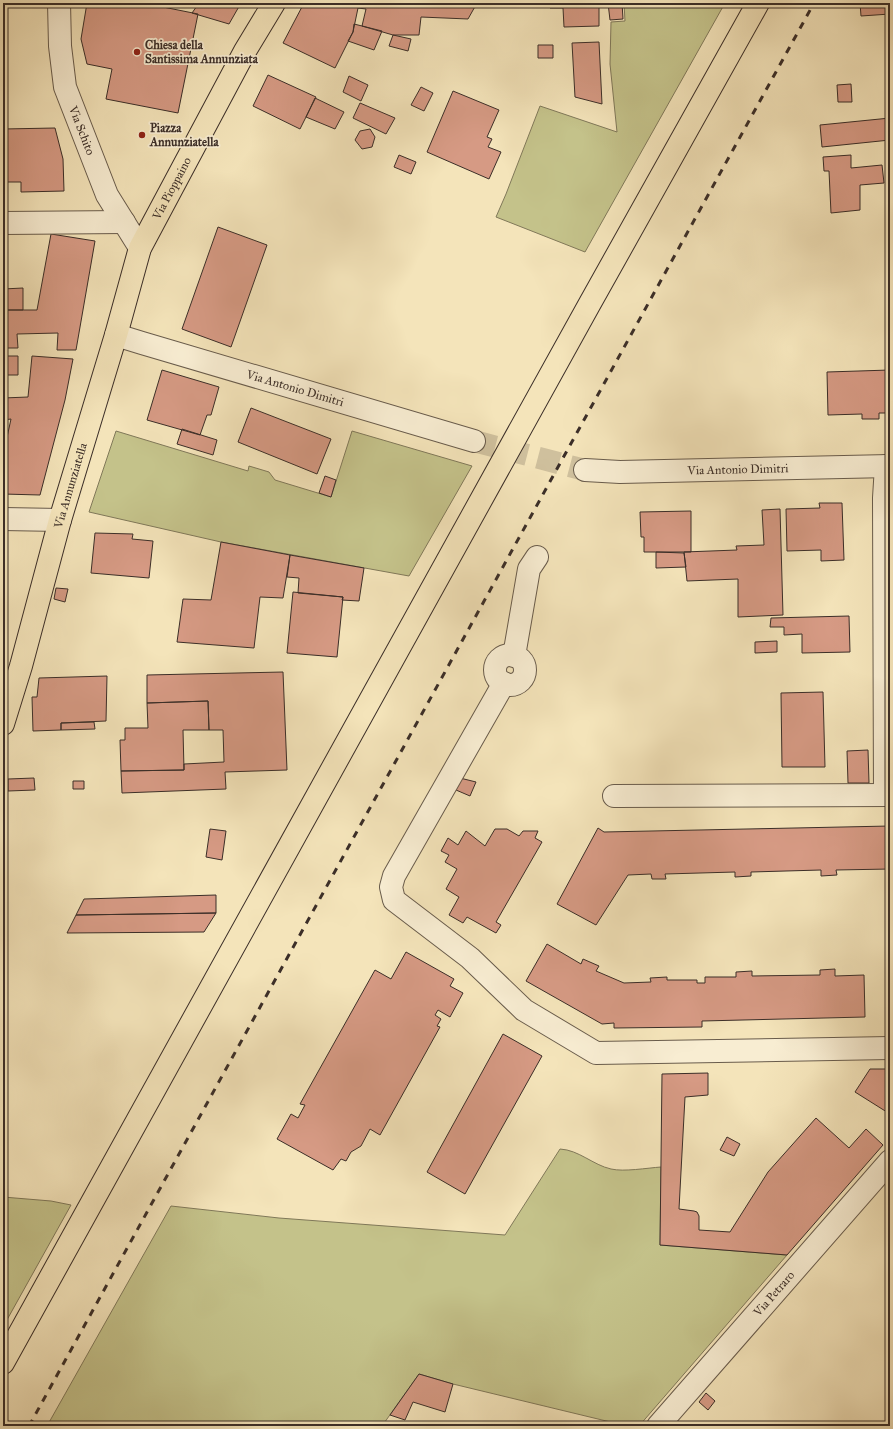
<svg xmlns="http://www.w3.org/2000/svg" width="893" height="1429" font-family="'IM FELL Great Primer',serif">
<rect width="100%" height="100%" fill="#f4e4ba"/>
<filter id="stains"><feTurbulence type="fractalNoise" baseFrequency=".005" numOctaves="4"/><feColorMatrix values="0 0 0 0 .2 0 0 0 0 .09 0 0 0 0 .02 0 0 0 .5 -.17"/></filter>
<radialGradient id="worn" r=".72"><stop offset=".6" stop-color="#630" stop-opacity="0"/><stop offset="1" stop-color="#630" stop-opacity=".3"/></radialGradient>
<path fill="#c4c28a" stroke="#807859" d="M624,3H725L585,252L496,217L506,194L540,106L617,132L610,64L611,22L625,21Z
M116,431L248,471L249,466L269,472L275,480L331,497L352,431L472,466L409,576L221,542L89,512Z
M560,1149C579,1150 593,1165 611,1169C624,1172 647,1168 661,1167L660,1245L787,1255L639,1426H627L453,1384L419,1374L382,1426H47L171,1206L279,1218L505,1235Z
M3,1197L51,1201L71,1205L3,1327Z"/>
<path fill="#d69a84" stroke="#3b2e28" d="M87,3H143L198,14L178,113L106,99L112,69L87,64L81,39Z
M143,3H164L163,7Z
M199,3H241L229,24L192,13Z
M304,3H477L468,19L421,17L419,35H393L362,26L366,9L358,8L353,32L335,68L283,43Z
M550,3H586L587,7H599V26L564,27L563,8H550Z
M608,3H622L623,19L610,20Z
M860,3H890V14L861,16Z
M354,24L382,31L374,50L348,41L353,32Z
M393,35L411,39L408,51L389,46Z
M599,42L602,104L575,97L572,43Z
M538,45H553V58H538Z
M268,75L316,97L300,129L253,106Z
M349,76L368,85L361,101L343,92Z
M851,84L852,102H838L837,85Z
M421,87L433,93L424,111L411,105Z
M453,91L499,110L487,137L492,139L488,147L501,152L489,179L427,152Z
M315,98L344,112L335,129L306,117Z
M360,103L395,118L386,134L353,118Z
M890,118V140L822,147L820,125Z
M55,128L63,159L64,191L21,192V182H3V129Z
M370,129L375,137L372,147L362,149L355,140L360,131Z
M399,155L416,162L411,174L394,167Z
M851,155V168L882,165L884,183L860,185V210L831,213L829,171H824L823,157Z
M218,227L267,245L231,347L182,329Z
M51,234L95,241L76,350H57L58,333L17,334L18,348H3V310H37Z
M23,288V310H3V289Z
M3,356H18V375H3Z
M32,356L73,359L65,400L40,495L3,494V441L6,442L11,419L3,420V398L28,397Z
M162,370L219,387L211,415H207L200,435L147,420Z
M890,370V413H879V419H862V414L828,415L827,372Z
M251,408L331,439L317,474L238,442Z
M182,429L217,440L213,455L177,444Z
M325,476L336,480L331,497L319,493Z
M819,503H842L844,560L821,561V550L787,551L786,509L820,508Z
M780,509L783,615L738,617V579L687,581L684,552L737,550L736,546L764,545L762,510Z
M691,511V552H644V537H641L640,512Z
M95,533L133,534L132,539L153,541L149,578L91,573Z
M221,542L290,555L283,598L260,597L254,648L177,642L183,599L211,600Z
M656,552L684,553L686,567L656,568Z
M290,555L364,568L359,601L342,600L343,597L298,593L299,578L287,577Z
M56,588L68,589L65,602L54,599Z
M293,592L343,597L337,657L287,653Z
M849,616L850,652L802,653V634L784,635V627H770L771,618Z
M777,641V652L755,653V642Z
M283,672L287,770L225,772L226,789L122,793L121,771L184,770V764L224,762L223,730H209L208,701L147,703V675Z
M107,676L106,721L61,723V730L33,731L32,697H37L39,678Z
M823,692L825,767H782L781,693Z
M208,701L209,730H183L184,770L121,771L120,740H125V728H148L147,703Z
M94,722L95,729L61,730V723Z
M868,750L869,783H848L847,751Z
M34,778L35,790L8,791V779Z
M460,778L476,782L470,796L456,790Z
M73,781H84V789H73Z
M890,826V869L836,870L837,875L821,876V870L751,872V876L735,877V872L665,874L666,879H652L651,874L628,875L596,925L557,904L598,828L604,832Z
M210,829L226,831L222,860L206,857Z
M495,829H507L519,836L523,831H538L535,838L542,842L496,922L501,925L496,933L467,917L463,923L449,915L459,897L446,889L457,869L445,862L449,855L441,851L448,838L458,845L466,831L485,846Z
M216,895V913L76,915L84,899Z
M216,913L204,932L67,933L76,915Z
M547,944L581,964L583,959L599,966L596,971L624,983L651,982L650,978L667,977V980H697V983H705V977H736V972L752,971V976L820,975V970L835,969V976L864,975L865,1017L702,1021V1027L614,1028V1023L602,1024L526,981Z
M406,952L454,979L450,986L463,993L450,1017L438,1010L435,1015L441,1019L437,1026L440,1027L380,1135L370,1129L361,1146L351,1152L346,1161L341,1159L333,1170L277,1139L291,1114L298,1118L305,1105L300,1104L375,970L391,979Z
M503,1034L542,1056L465,1194L427,1172Z
M870,1069H890V1114L855,1092Z
M708,1073V1095L685,1097L679,1209L694,1211L697,1212L699,1216V1230L730,1232L768,1172L816,1118L849,1148L866,1129L883,1145L787,1255L660,1245L662,1074Z
M727,1137L740,1144L734,1156L720,1150Z
M419,1374L453,1384L445,1412L413,1402L405,1420L390,1415Z
M706,1393L715,1401L708,1410L699,1402Z"/>
<g fill="none" stroke-linecap="round" stroke-linejoin="round">
<path stroke="#cfc09d" stroke-width="22" stroke-dasharray="22 11" stroke-linecap="butt" d="M474,441L585,470"/>
<g stroke="#695c4c" stroke-width="24">
<g id="minor">
<path id="s1" d="M59,3L60,46L65,87L107,195L140,248"/>
<path d="M3,223L124,222"/>
<path id="s2" d="M116,335L142,343L474,441"/>
<path id="s3" d="M585,470L620,472L890,466"/>
<path d="M3,519L60,520"/>
<circle cx="510" cy="670" r="15"/>
<path d="M514,656L529,569L537,557"/>
<path d="M504,683L394,876L391,887L394,900L470,958L524,1010L596,1053L890,1048"/>
<path d="M885,795L884,498L886,466"/>
<path d="M614,796L890,795"/>
<path id="s4" d="M658,1426L890,1161"/>
</g>
</g>
<g stroke="#3b2e28" stroke-width="24">
<g id="major">
<path id="s5" d="M3,724L21,666L60,520L116,335L140,248L245,51L274,3"/>
</g>
</g>
<g stroke="#3b2e28" stroke-width="24">
<path id="highway" d="M3,1363L589,305L758,3"/>
</g>
<use href="#minor" stroke="#f8edd2" stroke-width="22"/>
<use href="#major" stroke="#f4e4ba" stroke-width="22"/>
<use href="#highway" stroke="#f4e4ba" stroke-width="22"/>
<path stroke="#3b2e28" stroke-width="3" stroke-dasharray="7 7" stroke-linecap="butt" d="M29,1426L814,3"/>
</g>
<g fill="#8f2418" stroke="#f8edd2" stroke-width="1.5">
<circle cx="137" cy="52" r="4"/>
<circle cx="142" cy="135" r="4"/>
</g>
<g text-anchor="middle" stroke-width="3.5" stroke-linejoin="round" paint-order="stroke">
<g font-size="12" font-weight="bold" fill="#3b2e28" stroke="#f8edd2" text-anchor="start">
<text x="145" y="49">Chiesa della<tspan x="145" dy="14">Santissima Annunziata</tspan></text>
<text x="150" y="132">Piazza<tspan x="150" dy="14">Annunziatella</tspan></text>
</g>
<g font-size="12" fill="#3b2e28" stroke="#f8edd2">
<text dy="4" stroke="none"><textPath href="#s1" startOffset="131">Via Schito</textPath></text>
<text dy="4" stroke="none"><textPath href="#s5" startOffset="563">Via Pioppaino</textPath></text>
<text dy="4" stroke="none"><textPath href="#s2" startOffset="187">Via Antonio Dimitri</textPath></text>
<text dy="4" stroke="none"><textPath href="#s3" startOffset="153">Via Antonio Dimitri</textPath></text>
<text dy="4" stroke="none"><textPath href="#s5" startOffset="248">Via Annunziatella</textPath></text>
<text dy="4" stroke="none"><textPath href="#s4" startOffset="176">Via Petraro</textPath></text>
</g>
</g>
<rect width="893" height="1429" fill="none" stroke="#f4e4ba" stroke-width="16"/>
<rect x="4" y="4" width="885" height="1421" fill="none" stroke="#3b2e28" stroke-width="2"/>
<rect x="8" y="8" width="877" height="1413" fill="none" stroke="#3b2e28"/>
<rect width="100%" height="100%" filter="url(#stains)"/>
<rect width="100%" height="100%" fill="url(#worn)"/>
</svg>
